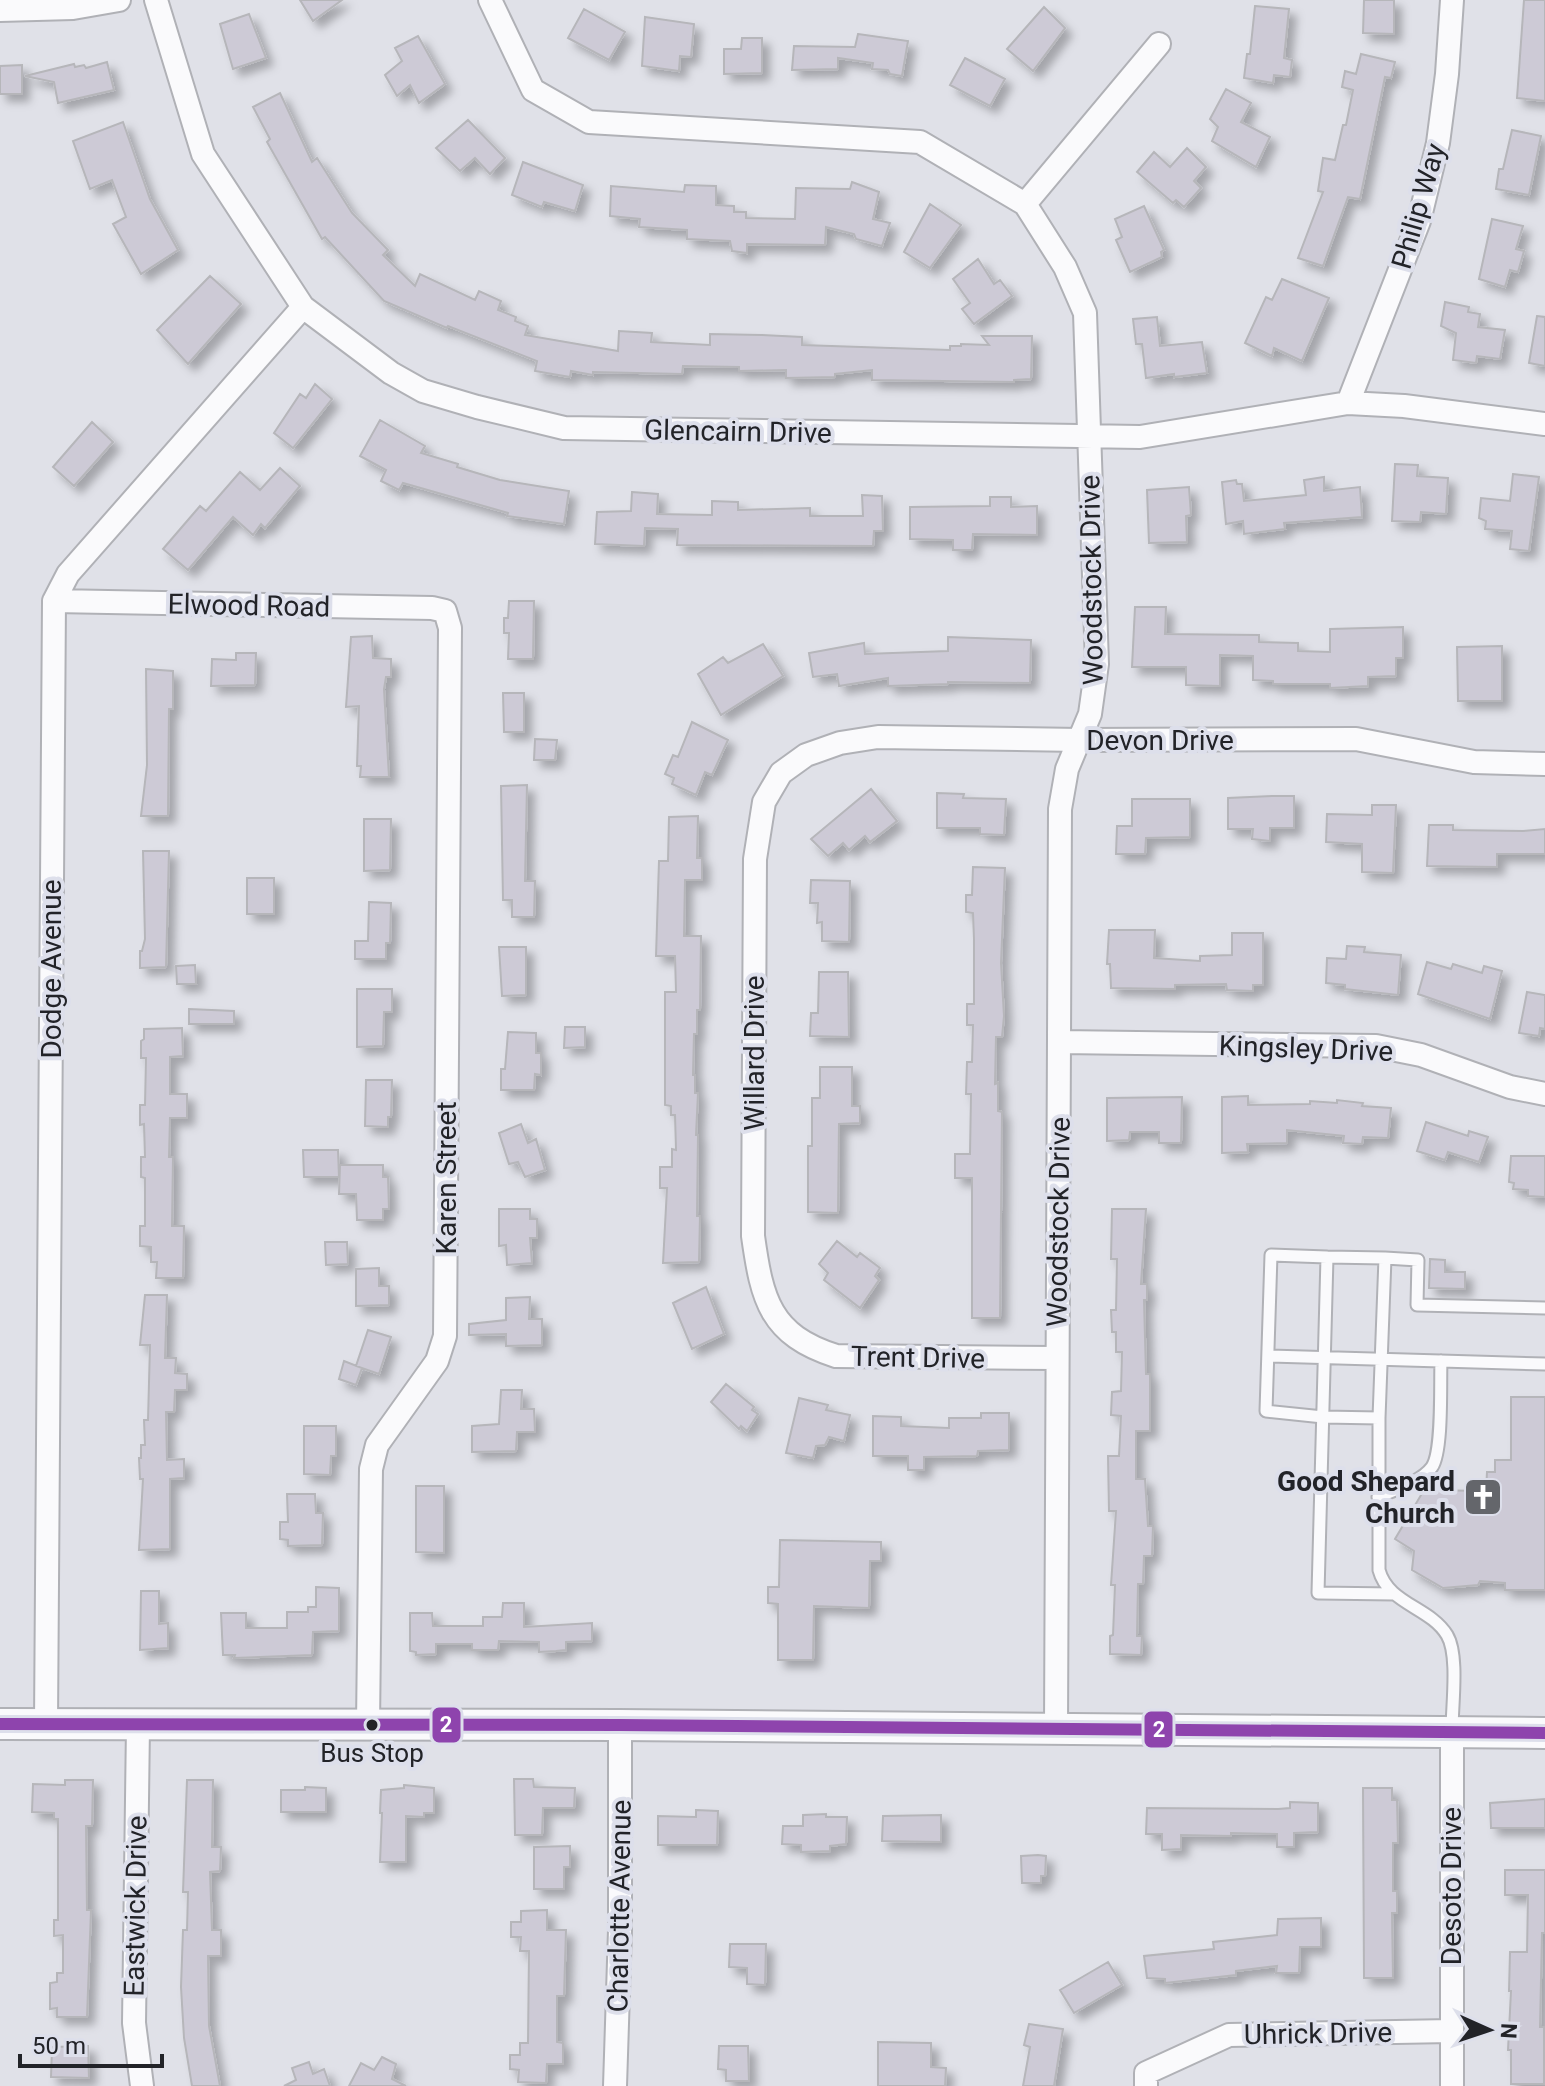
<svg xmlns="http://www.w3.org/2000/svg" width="1545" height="2086" font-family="Roboto,sans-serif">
<defs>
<filter id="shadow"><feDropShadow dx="7" dy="7" stdDeviation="4" flood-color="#0004"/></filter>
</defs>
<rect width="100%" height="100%" fill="#e0e1e8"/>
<path fill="#cdcad6" stroke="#b6b6ba" stroke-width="2" filter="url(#shadow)" d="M300,0H342L313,21Z
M1364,0H1394V34L1363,33Z
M1524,0H1545V101L1517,98Z
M1255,6L1289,9L1284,58L1292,60L1290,77L1274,75L1273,83L1244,78L1247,54H1250Z
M1044,7L1065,28L1033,71L1007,49Z
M584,9L625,32L609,60L568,38Z
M249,14L266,58L233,69L220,24Z
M645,17L694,24L691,57L680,56L679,71L642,66Z
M858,34L908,41L902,76L890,74L888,70L872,69L873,63L838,58V69L792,70L794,46L855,47Z
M418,36L445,84L419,103L410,85L397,96L385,75L402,61L395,48Z
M742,38H762V73L724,74V49H741Z
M1361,54L1395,62L1391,78L1385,77L1360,199L1348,197L1323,266L1298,258L1323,192L1318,191L1323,158L1335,160L1343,125H1346L1353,90L1342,87L1345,71L1356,74Z
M965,58L1005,79L990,106L950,85Z
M107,62L114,90L58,103L54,82L25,76L74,64L75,67L84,65L86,68Z
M22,65V94H0V66Z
M1226,89L1251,103L1241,122L1270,137L1256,167L1212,141L1218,127L1210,119Z
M280,93L312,162L317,158L352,213L388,250L383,255L415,286L420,274L475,300L479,291L501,301L498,310L516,317L515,321L528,326L525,335L618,351L619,331L652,333L651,342L710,345V334L762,335L802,337V345L950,350V346H961V344L989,345L982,336H1032L1031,379L1014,380V382L872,380V370L835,374V377L786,378V370L739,371V367L683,366L682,374L593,372V375L571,371L570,377L535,371L537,361L448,326L447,328L384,301L325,237L322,239L267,142L270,139L253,107Z
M468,120L505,158L490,174L475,158L460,171L436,148Z
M123,122L150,199L178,250L141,274L113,224L126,217L112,180L90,189L73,141Z
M1512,130L1541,136L1529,195L1496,189L1499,169H1503Z
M1187,148L1206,167L1194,181L1201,188L1184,207L1176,200L1173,203L1137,172L1154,152L1170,167Z
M523,162L583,185L575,211L544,202L542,207L512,195Z
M852,182L879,192L873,219L890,223L882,246L856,239L854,234L826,227L825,245L747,244V253L732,251L730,241L687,239V230L639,227L640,219L610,216L611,186L684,192L685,185L716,186V205L734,206V212H746V218L795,219L796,188L850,189Z
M930,204L961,225L930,268L904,252Z
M1144,206L1164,250L1161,252L1162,257L1130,272L1116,240L1122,237L1115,219Z
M1492,219L1523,226L1516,249L1524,251L1518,272L1510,270L1505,287L1479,279Z
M978,259L994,284L1000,280L1012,296L974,324L962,309L970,303L953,279Z
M210,276L241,304L188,364L157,330Z
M1282,279L1329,298L1302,361L1274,348L1272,356L1245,343L1266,297L1272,300Z
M1445,302L1469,307L1468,312L1480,314L1478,327L1505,330L1500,359L1477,356L1476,363L1453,360L1456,333L1441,326Z
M1537,316L1545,317V366L1529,363Z
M1157,317L1160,346L1202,342L1207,373L1174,377V374L1146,378L1142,344H1136L1133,319Z
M315,384L332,399L293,448L274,433L300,394L306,398Z
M380,420L425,446L421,453L458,464L457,467L500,480L569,491L564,524L507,516L508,513L403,483L399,490L381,481L386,470L360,456Z
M92,422L113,442L74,486L53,467Z
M1395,464L1418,465L1417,476L1448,478L1446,514L1421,512L1420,522L1392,521Z
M280,468L300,486L265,528L261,524L253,535L233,517L188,570L163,549L200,506L206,511L240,472L260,490Z
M1513,474L1539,477L1529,551L1510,549L1512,531L1485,529L1486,521L1479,518L1481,498L1510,501Z
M1324,477V491L1360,487L1362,517L1284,523L1285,529L1244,534L1243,521L1226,524L1222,482L1236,480L1237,484H1242L1244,501L1306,495L1304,480Z
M1189,487L1191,515L1186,516L1187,542L1149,543L1147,490Z
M632,492L658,494L657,514L712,515V501L738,502V510L810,508V516H863L862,495L882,496L883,531H874L873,546L677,545L678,529L645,528L644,546L595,544L597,512L631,511Z
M990,497H1011V507L1037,506V535L973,534L972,550H953V540L910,539V507L990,506Z
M509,601H534L533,659H508L509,633H504V618H508Z
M1135,607H1166L1165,634L1259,635V642L1298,643V651L1330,652V629L1403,627V658H1396V676L1368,677V686L1330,688V684H1273V681L1253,680V656L1220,655V686L1186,685V667H1132Z
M372,636L373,658L391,659V677H386L384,689L389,777H360L361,766H357L359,706L346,707L351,637Z
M948,637L1031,640L1030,683L948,682V684L888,686V678L839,686L837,674L813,677L809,653L864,643L865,654L948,651Z
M763,644L783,676L721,715L698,674L723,657L728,663Z
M1502,646V701H1458L1457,647Z
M236,653H256L255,685L211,686L212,659L236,660Z
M146,669L173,671V709H169L168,816H141L147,765Z
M503,693H524V732H504Z
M692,722L728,740L712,775L705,772L696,795L672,784L674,778L665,774L673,755L678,757Z
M535,739L557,740L555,760H534Z
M527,785L525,881H535L534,917H512V900H503L501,786Z
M871,789L897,821L870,842L865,836L849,850L843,843L828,856L811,839Z
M937,793L964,794L963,798L1006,799L1004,835L980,834V828H937Z
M1272,796H1294V828H1270V841L1252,839L1253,829H1228V798Z
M1132,799H1190V837L1146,838L1145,854H1116L1117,826H1132Z
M1372,805H1396L1393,873L1362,872V844L1326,842L1327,814L1372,815Z
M698,816L697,858H702V880H685L684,936H701L700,1010H697V1034H694L693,1075H695V1093H698L696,1135H698L697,1216H700L699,1262L663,1263L667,1188H660V1167H672V1149L676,1150L675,1115H671V1106L665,1105V992H676L675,956H656L659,861H668L669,817Z
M364,819H391L390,870L364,871Z
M1429,825H1453V830L1523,831L1545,829V854H1497V867L1427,866Z
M143,851H169L166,967L140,968V951H142L145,939Z
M973,867L1005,868L1001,963L1004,1016L1002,1037H996L995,1084L998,1083V1111L1002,1112L1000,1318H972V1178H955V1154H970L971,1094H966L967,1062H972L973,1025H967V1004H974V940L973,913L966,912V895H972Z
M247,878H274V914H247Z
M811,880L850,881L849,942L822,941V922L817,923L818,903H810Z
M369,902L391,903L390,943H386V959H355V941H368Z
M1109,930H1155L1154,958L1200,961V956L1232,955V933H1263V985H1253V991L1227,990L1226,984L1175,985V989L1111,988L1110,964H1107Z
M1347,946L1365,947L1364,952L1401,955L1398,995L1345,989V985L1326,983L1327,958L1346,959Z
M499,947H526V995L502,996Z
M1427,962L1451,969L1453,964L1482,973L1484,966L1502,971L1490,1019L1418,994Z
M195,965L196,984H177L176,966Z
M819,972H848L849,1037L810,1036L811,1013H818Z
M357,989H392V1012H384L383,1046L357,1047Z
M1527,992L1545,995V1029L1540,1028L1539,1036L1519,1033Z
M189,1009L234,1011V1024H189Z
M565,1027H585V1047L564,1048Z
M182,1028L183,1056L170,1057V1094H187V1118H170L169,1157H173L172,1226H184L183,1278H156L157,1262H151V1247L140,1246V1226H145V1178L141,1177V1157H145L144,1124L140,1125V1105H145L146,1058H141V1041L144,1039V1029Z
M508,1032L536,1033V1053H541V1075L535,1074L534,1090H501V1069H505Z
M820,1067H852V1106H860V1123L839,1124L838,1213L808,1212V1146H812V1098H820Z
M366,1080H392L391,1117H388V1127L365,1126Z
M1248,1096V1105L1310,1104V1101L1337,1103V1100L1363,1103L1362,1106L1391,1108L1388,1138L1363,1137L1362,1144L1343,1143L1344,1136L1287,1130V1143L1247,1144L1248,1152L1222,1153V1097Z
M1182,1097L1181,1143H1159V1132H1130L1129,1140L1107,1141V1098Z
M1426,1122L1468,1136L1469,1131L1488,1137L1479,1162L1448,1152L1445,1160L1417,1151Z
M521,1124L528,1143L536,1139L545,1170L525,1177L518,1162L509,1164L499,1133Z
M303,1150H338L339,1177H304Z
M1511,1156H1545V1197L1528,1196V1190L1513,1189L1514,1183L1509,1182Z
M340,1165H383V1177H388L389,1209H383V1220H357L356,1194H339Z
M499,1209H530V1219H537V1238H530L532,1263L507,1265L506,1245L499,1246Z
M1112,1209H1146L1141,1284H1147V1300H1144L1146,1374H1150V1431H1136V1479H1145L1148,1526H1153L1152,1556H1144L1143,1584H1138L1137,1636H1142L1141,1655L1110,1654V1636L1113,1635L1115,1585H1111L1116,1511H1109L1108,1456H1119L1121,1416L1111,1415L1112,1392L1121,1391L1122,1352H1116V1332H1112L1111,1310H1116L1117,1259H1111Z
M837,1241L857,1257L860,1253L880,1268L875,1276L879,1280L860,1308L824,1280L828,1273L819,1264Z
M325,1242H347L348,1264L326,1265Z
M1430,1259L1445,1260V1272H1465V1289L1429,1288Z
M379,1268V1286H389V1305L356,1306V1269Z
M706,1287L724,1334L692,1349L673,1303Z
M145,1295H167L165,1358H176L175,1373L187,1374V1390H175L174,1412H166L167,1460L184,1459V1478L170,1479V1549L139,1550L143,1479H140L139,1458H141V1445H145L144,1420H148L150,1345H140Z
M530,1297L529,1319H542V1345L506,1346V1334L469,1335V1324L506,1320V1298Z
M368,1330L391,1337L379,1374L356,1366Z
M344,1361L362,1368L356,1385L339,1379Z
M726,1384L754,1407L752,1410L758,1414L747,1431L741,1426L739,1429L711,1402Z
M501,1390H522L521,1409H534L535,1432H517L516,1451L472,1452V1426L499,1424Z
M1511,1397H1545V1590H1505V1583L1480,1581L1478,1585L1443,1588L1412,1570L1414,1551L1395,1539L1424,1490L1486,1491L1487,1472H1495V1460H1511Z
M799,1398L828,1405L826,1410L850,1415L844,1441L829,1437L825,1445L816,1446L813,1458L786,1453Z
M981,1413H1009V1450L978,1451L977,1456L924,1457V1470H908V1456H873V1416L901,1417V1426L949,1428V1418H981Z
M304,1426H336V1456H331L330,1475L304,1474Z
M416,1486H444V1553L416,1552Z
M287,1494H315L316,1513H323L322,1545L288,1546V1540L280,1539V1522H288Z
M780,1540L881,1542V1561H870L869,1608L814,1606L813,1660H778V1604L768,1603V1587H779Z
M316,1587L339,1588V1631L313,1632L312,1655L234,1658L235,1655H223L221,1613H246V1628H287V1612H308V1607H316Z
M141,1591H159V1624L168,1623V1648L140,1650Z
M503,1603H524V1627L592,1623V1641L566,1642V1650L556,1651L539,1652V1642L499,1641L498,1650H472V1644H436V1654L416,1655V1652L410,1651V1613H432L433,1626H483V1617H502Z
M514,1779H533L534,1787L575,1788L574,1808H543L542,1835H515Z
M65,1780H93L92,1826H86L87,1910H91L87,2017H57V2008L50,2009V1983L57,1982V1973H63V1935L54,1936V1920H58V1819H54V1813L32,1812L33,1784L65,1785Z
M187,1780H213L212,1847H221L220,1871L210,1872L212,1930H221V1956H208L209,2026L220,2086H192L184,2038L181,1987L183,1930H187L188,1892H183Z
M404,1785L434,1788V1813H424V1817L406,1816V1862H380L382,1813H380L381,1790L404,1788Z
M305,1787L326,1788V1812H281V1790H305Z
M1363,1788H1392V1800H1397L1398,1843H1393V1891H1397V1913H1392L1393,1978H1364Z
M1545,1799V1828H1491L1490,1803Z
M1290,1802L1318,1803V1832L1294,1833V1847H1277V1834L1231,1833V1836L1181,1835V1849L1162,1850V1834H1146L1147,1808L1278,1809L1290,1808Z
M696,1810L718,1811L717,1845H658V1816L696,1817Z
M826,1814V1817H847L846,1844L830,1846V1851L801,1852V1845L782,1844L783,1826H803V1815Z
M941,1815V1842L882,1841L883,1816Z
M570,1846V1867H564V1889H534V1847Z
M1038,1855L1046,1856L1045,1876H1041V1883H1022L1021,1856Z
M1505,1870H1545V1933H1542L1540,2027H1544V2084H1511V2050H1508L1511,1991H1509L1510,1952H1527L1528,1895H1505Z
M547,1910V1930H566L564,1996H557V2042L563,2043V2064H547L546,2083L518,2082L519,2070L510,2069V2055H520V2043H528L529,1951H520L521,1937H511V1922H521V1911Z
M1321,1918V1947H1300L1299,1973H1276L1277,1966L1236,1971V1975L1165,1983V1979L1147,1978L1144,1956L1214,1949L1213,1942L1277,1935L1278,1919Z
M730,1944H766L765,1985L747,1984V1968L729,1967Z
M1108,1962L1122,1985L1074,2013L1060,1990Z
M1029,2024L1063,2029L1054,2086H1023L1030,2047L1024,2045Z
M878,2042L931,2043V2067L946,2068L945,2086H878Z
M88,2046L89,2078L51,2077L52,2047Z
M719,2046H748L749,2081H726V2070L718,2069Z
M382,2057L396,2064L392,2079L406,2086H349L361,2063L374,2070Z
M309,2062L313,2074L324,2069L330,2086H284L296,2080L292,2068Z"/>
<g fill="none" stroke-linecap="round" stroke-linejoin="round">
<g stroke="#b0b1b6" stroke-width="15">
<path id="service" d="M1327,1257L1271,1255L1266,1411L1323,1417L1379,1418L1385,1258L1327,1257L1318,1593L1394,1594
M1385,1258L1418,1260L1417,1305L1545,1308
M1268,1356L1545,1364
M1379,1418V1570C1388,1604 1430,1607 1447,1635C1459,1655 1452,1705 1452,1730
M1378,1497C1394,1490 1421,1482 1432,1467C1443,1451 1440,1383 1441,1361"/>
</g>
<g stroke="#b0b1b6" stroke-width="26">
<path id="minor" d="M156,0L203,154L303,307L391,373L423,391L477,407L564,428L1140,437L1348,403L1404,406L1545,424
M490,0L533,90L589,122L920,142L1025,204L1065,267L1085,313L1097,664L1090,714L1067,769L1060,809L1056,1728
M0,10L73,8L119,0
M1025,204L1159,44
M1348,403L1419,221L1438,143L1447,74L1452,0
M54,601L432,608L445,611L450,628L445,1336L437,1361L377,1445L371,1469L368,1725
M1060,1042L1376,1046L1421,1055L1510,1087L1545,1094
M1056,1358L836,1356C770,1335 762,1300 753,1236L755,859L764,802L781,773L806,755L840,743L878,737L1080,740L1356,739L1474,762L1545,764
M46,1723L54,601L68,574L303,307
M138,1725L134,2023L142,2086
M1452,1734V2086
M615,2086L620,1930V1725
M1146,2086V2073L1229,2035L1451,2031"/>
</g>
<g stroke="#b0b1b6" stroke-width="34">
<path id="secondary" d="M0,1724L620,1725L1545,1733"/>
</g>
<use href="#service" stroke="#fafafc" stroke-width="11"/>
<use href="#minor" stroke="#fafafc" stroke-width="22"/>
<use href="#secondary" stroke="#fafafc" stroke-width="30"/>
<g stroke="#dddfeb" stroke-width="18">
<path id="bus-1" d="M0,1724L620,1725L1545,1733"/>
</g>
<use href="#bus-1" stroke="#8e44ad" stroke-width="12"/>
</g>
<defs>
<g id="church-square" transform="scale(2)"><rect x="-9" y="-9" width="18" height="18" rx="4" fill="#64666b" stroke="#dddfeb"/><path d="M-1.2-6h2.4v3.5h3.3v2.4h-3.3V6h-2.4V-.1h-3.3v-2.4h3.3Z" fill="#fff"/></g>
</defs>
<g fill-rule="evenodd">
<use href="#church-square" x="1483" y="1497"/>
</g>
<circle fill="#222328" stroke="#dddfeb" stroke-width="3" cx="372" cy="1725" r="7"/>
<g text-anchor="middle" stroke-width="8" stroke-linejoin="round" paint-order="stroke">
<g font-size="26" fill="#222328" stroke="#dddfeb">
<text x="372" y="1762">Bus Stop</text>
</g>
<g font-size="28" fill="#222328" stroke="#dddfeb">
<text transform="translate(1418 206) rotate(-74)" y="10">Philip Way</text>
<text transform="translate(738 431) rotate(1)" y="10">Glencairn Drive</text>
<text transform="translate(1091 580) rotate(-91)" y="10">Woodstock Drive</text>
<text transform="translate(249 605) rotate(1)" y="10">Elwood Road</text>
<text x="1160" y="750">Devon Drive</text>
<text transform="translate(51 969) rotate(-90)" y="10">Dodge Avenue</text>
<text transform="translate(1306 1048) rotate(2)" y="10">Kingsley Drive</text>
<text transform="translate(754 1053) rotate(-90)" y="10">Willard Drive</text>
<text transform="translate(446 1178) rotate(-90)" y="10">Karen Street</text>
<text transform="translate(1058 1222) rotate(-89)" y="10">Woodstock Drive</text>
<text transform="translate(918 1357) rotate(1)" y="10">Trent Drive</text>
<text transform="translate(1451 1886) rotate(-90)" y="10">Desoto Drive</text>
<text transform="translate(135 1906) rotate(-89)" y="10">Eastwick Drive</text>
<text transform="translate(619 1906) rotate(-89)" y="10">Charlotte Avenue</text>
<text transform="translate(1318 2033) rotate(-1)" y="10">Uhrick Drive</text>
</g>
<g font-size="28" font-weight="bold" fill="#222328" stroke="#dddfeb" text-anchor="end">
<text x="1455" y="1491">Good Shepard<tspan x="1455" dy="32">Church</tspan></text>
</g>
</g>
<g stroke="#dddfeb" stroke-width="3">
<rect x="431" y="1706" width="31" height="38" rx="8" fill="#8e44ad"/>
<rect x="1143" y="1710" width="31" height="39" rx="8" fill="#8e44ad"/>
</g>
<g font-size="22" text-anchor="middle" font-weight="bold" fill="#fff">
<text x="446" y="1732">2</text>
<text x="1159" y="1737">2</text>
</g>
<g transform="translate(1489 2030) rotate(93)" stroke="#dddfeb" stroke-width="6" paint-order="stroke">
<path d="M0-6L14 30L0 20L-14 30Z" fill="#222328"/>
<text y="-12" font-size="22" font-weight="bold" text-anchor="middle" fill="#222328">N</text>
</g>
<path d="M20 2054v12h142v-12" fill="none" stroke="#222328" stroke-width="4"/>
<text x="32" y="2054" font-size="24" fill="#222328" stroke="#dddfeb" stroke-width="6" paint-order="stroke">50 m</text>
</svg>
